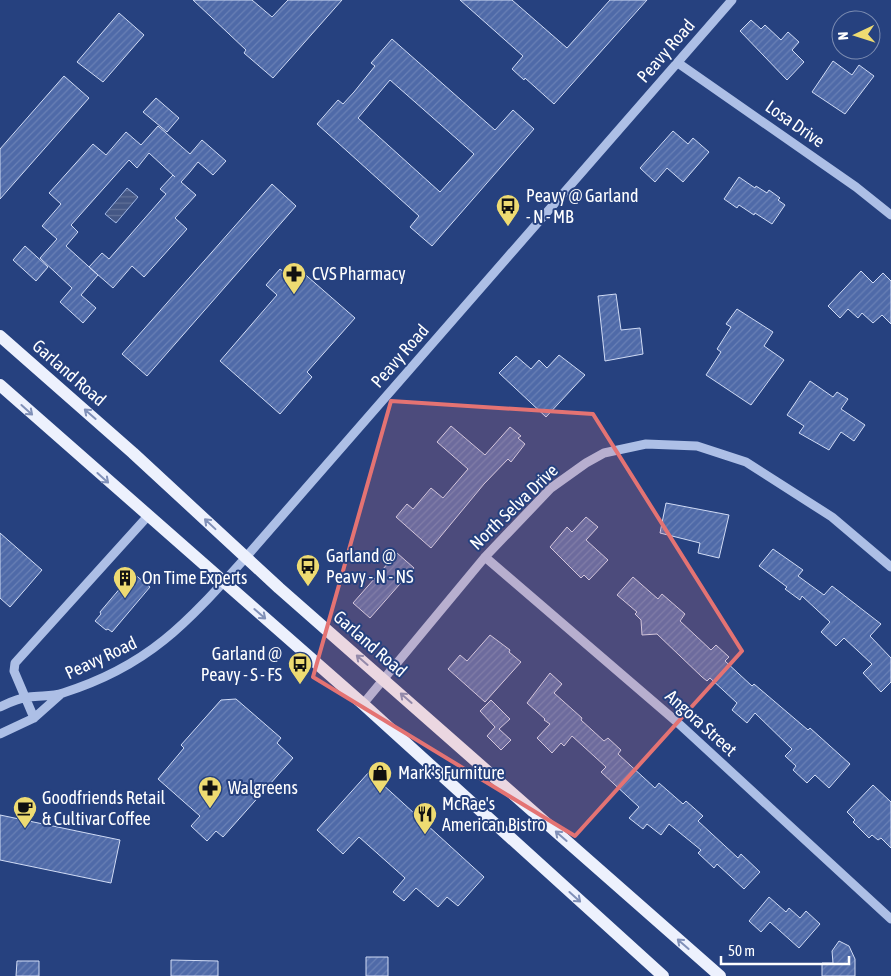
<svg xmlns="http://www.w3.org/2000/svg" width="891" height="976" font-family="'Asap Condensed',sans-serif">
<defs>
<pattern id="water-rules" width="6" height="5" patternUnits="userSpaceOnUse" patternTransform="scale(1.25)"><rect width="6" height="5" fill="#445785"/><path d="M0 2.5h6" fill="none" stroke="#607097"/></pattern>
<pattern id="building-hatch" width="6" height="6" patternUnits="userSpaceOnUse" patternTransform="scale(1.25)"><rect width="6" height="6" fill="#4f6aa8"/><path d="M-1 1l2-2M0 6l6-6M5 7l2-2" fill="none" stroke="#6980b5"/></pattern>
</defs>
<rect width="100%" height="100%" fill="#26417f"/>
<path fill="url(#water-rules)" stroke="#a1b8e6" d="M127,188L138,197L116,223L105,214Z"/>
<path fill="url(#building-hatch)" stroke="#d0dbf5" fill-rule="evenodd" d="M193,0H252L272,17L288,0H342L273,78L244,53L246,50Z
M460,0H512L567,48L610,0H647L554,104L525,78L524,80L512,69L523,56Z
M119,13L144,35L103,82L77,62Z
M751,20L761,29L765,25L781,40L788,32L799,42L792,50L804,62L787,80L740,31Z
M392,39L495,130L513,110L534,129L432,246L410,227L419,216L317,124L338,100L343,104L354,92L375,66L371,63ZM390,80L474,154L440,192L358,118Z
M833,61L852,75L859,65L874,76L845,114L812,92Z
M64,76L89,98L0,199V149Z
M156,98L179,118L167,132L143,112Z
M158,126L190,154L202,140L226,161L213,175L198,162L190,172L181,182L196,195L175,218L187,229L144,277L132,266L113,288L89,267L102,253L109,259L166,194L160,189L173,175L175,177L149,153L137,168L129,160L104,188L71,225L78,232L66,246L98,275L81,295L96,308L83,323L60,302L72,288L40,258L57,239L42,226L61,204L49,193L93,144L106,155L126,132L141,145Z
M673,131L688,144L693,138L709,152L683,182L667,168L655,182L640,168Z
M739,177L755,188L756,186L767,193L769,190L780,198L778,200L785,205L772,224L755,213L754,215L739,205L737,208L724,199Z
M272,184L296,206L147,376L122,354Z
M25,246L48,267L36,281L13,260Z
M280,269L293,279L300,270L355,318L307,372L312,377L280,414L220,361L277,295L266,285Z
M861,271L873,283L883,273L891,281V324L882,315L873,323L862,313L858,318L848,309L840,318L828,306Z
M616,294L621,330L640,328L643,354L605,361L598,296Z
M737,309L773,332L764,346L784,360L751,405L706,375L721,352L717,349L731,327L726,324Z
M559,355L585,375L546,417L499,373L516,356L531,369L539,360L547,368Z
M810,381L833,397L837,392L848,399L841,409L865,425L854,441L841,432L829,450L799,433L804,426L787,415Z
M451,426L485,455L510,427L521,436L518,438L525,444L511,462L508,459L484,484L431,548L396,517L407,504L413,509L431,488L443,498L468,469L437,442Z
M666,503L729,515L719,558L698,553L700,543L660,533Z
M586,517L598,527L586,540L608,560L589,580L584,575L581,578L550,547L567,527L572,532Z
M0,533L42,570L10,607L0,598Z
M773,549L803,570L798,576L824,595L832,586L881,624L870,636L891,658V682L881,692L863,673L872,664L844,638L836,646L821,632L830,622L802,596L800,600L785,589L787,587L759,566Z
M397,553L414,568L370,618L353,603Z
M133,573L150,587L112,632L108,629L106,630L95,621L101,614L100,612Z
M633,577L658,599L662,594L685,614L680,621L711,650L716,645L729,657L725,661L752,686L754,684L808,730L810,728L850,764L829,788L815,775L807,783L793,770L796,766L785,756L792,749L755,713L747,723L732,710L737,703L710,678L707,681L702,677L657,634L642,635L641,620L635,614L637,612L617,595Z
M490,635L510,650L509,652L521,662L485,702L448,669L460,655L467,661Z
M550,673L562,684L554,693L582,718L581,720L604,741L608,738L621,750L618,754L655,788L659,783L683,804L686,801L703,816L698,821L738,858L741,854L760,872L744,889L717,864L714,868L698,853L701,850L669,824L661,835L647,824L643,829L629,818L639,807L601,772L606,767L572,736L564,746L561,743L552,753L537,738L550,724L544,720L545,719L527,703Z
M236,699L281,738L277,743L293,758L223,837L216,831L207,841L191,826L200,816L158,779L184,748L181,745L221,700Z
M491,700L510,719L499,729L511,740L501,750L487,736L495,727L480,711Z
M369,772L484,877L458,906L447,897L438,907L416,888L404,901L393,892L405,878L359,837L343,854L317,830Z
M873,785L891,802V848L881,838L878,840L872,835L869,838L853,822L855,820L847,812Z
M0,815L120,840L111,883L0,860Z
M769,897L786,912L789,908L800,918L806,911L820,924L799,948L770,922L761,932L749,921Z
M839,941L849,946L855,959V976H822V963H833L832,951Z
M366,957H388V976H366Z
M171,960L218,961V976H171Z
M17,961H39V976H16Z"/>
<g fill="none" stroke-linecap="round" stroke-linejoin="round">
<path stroke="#adbfe6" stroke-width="9" d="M678,63L856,187L891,215
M485,557L677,722L891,919
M363,704L485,557L551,488L586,463L604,453L646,444L697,446L746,462L832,517L891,567
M0,707C8,703 19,698 29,697C40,695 52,697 63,693C149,666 187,623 246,557L732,0
M34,718L14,671L15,663L147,517
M0,734L34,718L61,694"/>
<path stroke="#edf1fd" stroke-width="12" d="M0,336L133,453L279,588L720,976
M0,385L363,704L663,976"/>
</g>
<defs><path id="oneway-shaft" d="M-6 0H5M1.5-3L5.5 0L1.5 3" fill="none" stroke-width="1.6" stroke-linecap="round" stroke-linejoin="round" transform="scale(1.25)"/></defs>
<g stroke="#8090b8">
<use href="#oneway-shaft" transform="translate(27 410) rotate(42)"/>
<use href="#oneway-shaft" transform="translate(90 414) rotate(-139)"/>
<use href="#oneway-shaft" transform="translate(103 478) rotate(42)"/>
<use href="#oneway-shaft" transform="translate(210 524) rotate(-137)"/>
<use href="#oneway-shaft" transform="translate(260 614) rotate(41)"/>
<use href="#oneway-shaft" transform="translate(362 660) rotate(-139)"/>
<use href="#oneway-shaft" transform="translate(406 698) rotate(-139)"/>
<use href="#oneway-shaft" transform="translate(561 836) rotate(-139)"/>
<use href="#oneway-shaft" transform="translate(575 897) rotate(42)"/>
<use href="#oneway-shaft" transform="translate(683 944) rotate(-139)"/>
</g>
<path fill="#e47373" fill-opacity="0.2" stroke="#e47373" stroke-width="4" stroke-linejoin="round" d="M391,401L593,414L742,651L575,836L313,677Z"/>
<defs>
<g id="bus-pin" transform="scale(1.25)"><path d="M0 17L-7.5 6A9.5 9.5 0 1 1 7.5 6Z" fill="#eedb72" stroke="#26417f"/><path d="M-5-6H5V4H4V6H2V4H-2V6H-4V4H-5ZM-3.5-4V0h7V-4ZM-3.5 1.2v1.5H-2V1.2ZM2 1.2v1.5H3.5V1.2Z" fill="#111"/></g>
<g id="pharmacy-pin" transform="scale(1.25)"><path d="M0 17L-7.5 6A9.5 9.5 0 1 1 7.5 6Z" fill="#eedb72" stroke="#26417f"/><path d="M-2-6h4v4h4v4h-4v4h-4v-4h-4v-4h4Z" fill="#111"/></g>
<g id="building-pin" transform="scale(1.25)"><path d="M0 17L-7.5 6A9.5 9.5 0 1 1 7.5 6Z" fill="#eedb72" stroke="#26417f"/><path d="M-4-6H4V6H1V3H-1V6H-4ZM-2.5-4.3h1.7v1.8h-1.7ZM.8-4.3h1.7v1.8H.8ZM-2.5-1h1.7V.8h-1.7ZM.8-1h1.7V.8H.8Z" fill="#111"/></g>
<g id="shop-pin" transform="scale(1.25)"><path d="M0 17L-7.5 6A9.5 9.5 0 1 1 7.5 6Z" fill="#eedb72" stroke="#26417f"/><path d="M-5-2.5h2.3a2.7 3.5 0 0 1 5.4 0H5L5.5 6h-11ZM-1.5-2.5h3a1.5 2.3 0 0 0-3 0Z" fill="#111"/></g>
<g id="cafe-pin" transform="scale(1.25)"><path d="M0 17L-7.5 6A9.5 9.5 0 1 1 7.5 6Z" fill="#eedb72" stroke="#26417f"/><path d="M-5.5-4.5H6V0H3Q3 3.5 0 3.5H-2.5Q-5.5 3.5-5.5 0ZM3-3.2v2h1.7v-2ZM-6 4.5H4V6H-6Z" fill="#111"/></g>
<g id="restaurant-pin" transform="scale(1.25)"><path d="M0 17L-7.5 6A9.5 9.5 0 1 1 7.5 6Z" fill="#eedb72" stroke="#26417f"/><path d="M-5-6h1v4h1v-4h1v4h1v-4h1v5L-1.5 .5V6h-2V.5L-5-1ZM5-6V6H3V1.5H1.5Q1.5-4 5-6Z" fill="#111"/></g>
</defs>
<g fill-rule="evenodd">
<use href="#bus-pin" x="508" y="206"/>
<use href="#pharmacy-pin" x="294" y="274"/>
<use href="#bus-pin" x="308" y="566"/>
<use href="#building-pin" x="125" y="578"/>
<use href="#bus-pin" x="300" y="664"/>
<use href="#shop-pin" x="380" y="773"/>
<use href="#pharmacy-pin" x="210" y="788"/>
<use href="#cafe-pin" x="25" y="808"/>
<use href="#restaurant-pin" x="425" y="814"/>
</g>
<g text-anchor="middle" stroke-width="4" stroke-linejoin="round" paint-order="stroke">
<g font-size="18" fill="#fff" stroke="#26417f">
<text transform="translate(666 51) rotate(-49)" y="6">Peavy Road</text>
<text transform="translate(795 124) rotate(35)" y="6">Losa Drive</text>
<text transform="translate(400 356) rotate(-49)" y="6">Peavy Road</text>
<text transform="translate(69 373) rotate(41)" y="6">Garland Road</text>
<text transform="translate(514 507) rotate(-44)" y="6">North Selva Drive</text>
<text transform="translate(370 644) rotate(41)" y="6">Garland Road</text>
<text transform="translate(101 658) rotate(-25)" y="6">Peavy Road</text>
<text transform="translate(701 723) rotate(42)" y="6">Angora Street</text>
</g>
<g font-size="18" fill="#fff" stroke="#26417f" text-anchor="start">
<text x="526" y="202">Peavy @ Garland<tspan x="526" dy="21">- N - MB</tspan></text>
<text x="312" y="280">CVS Pharmacy</text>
<text x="326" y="562">Garland @<tspan x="326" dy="21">Peavy - N - NS</tspan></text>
<text x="142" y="584">On Time Experts</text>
<text x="282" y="660" text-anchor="end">Garland @<tspan x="282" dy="21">Peavy - S - FS</tspan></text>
<text x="398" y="779">Mark's Furniture</text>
<text x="228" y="794">Walgreens</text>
<text x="42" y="804">Goodfriends Retail<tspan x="42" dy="21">&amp; Cultivar Coffee</tspan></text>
<text x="442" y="810">McRae's<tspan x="442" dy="21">American Bistro</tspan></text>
</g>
</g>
<g transform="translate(856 35) rotate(266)"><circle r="24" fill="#26417f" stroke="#7d8db2"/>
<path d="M0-4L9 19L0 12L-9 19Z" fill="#eedb72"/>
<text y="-8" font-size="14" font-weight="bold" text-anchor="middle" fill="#ffffff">N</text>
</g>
<path d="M721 956v8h128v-8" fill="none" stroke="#ffffff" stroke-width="2.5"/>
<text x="728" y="956" font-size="15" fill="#ffffff" stroke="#26417f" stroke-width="4" paint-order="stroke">50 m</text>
</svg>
